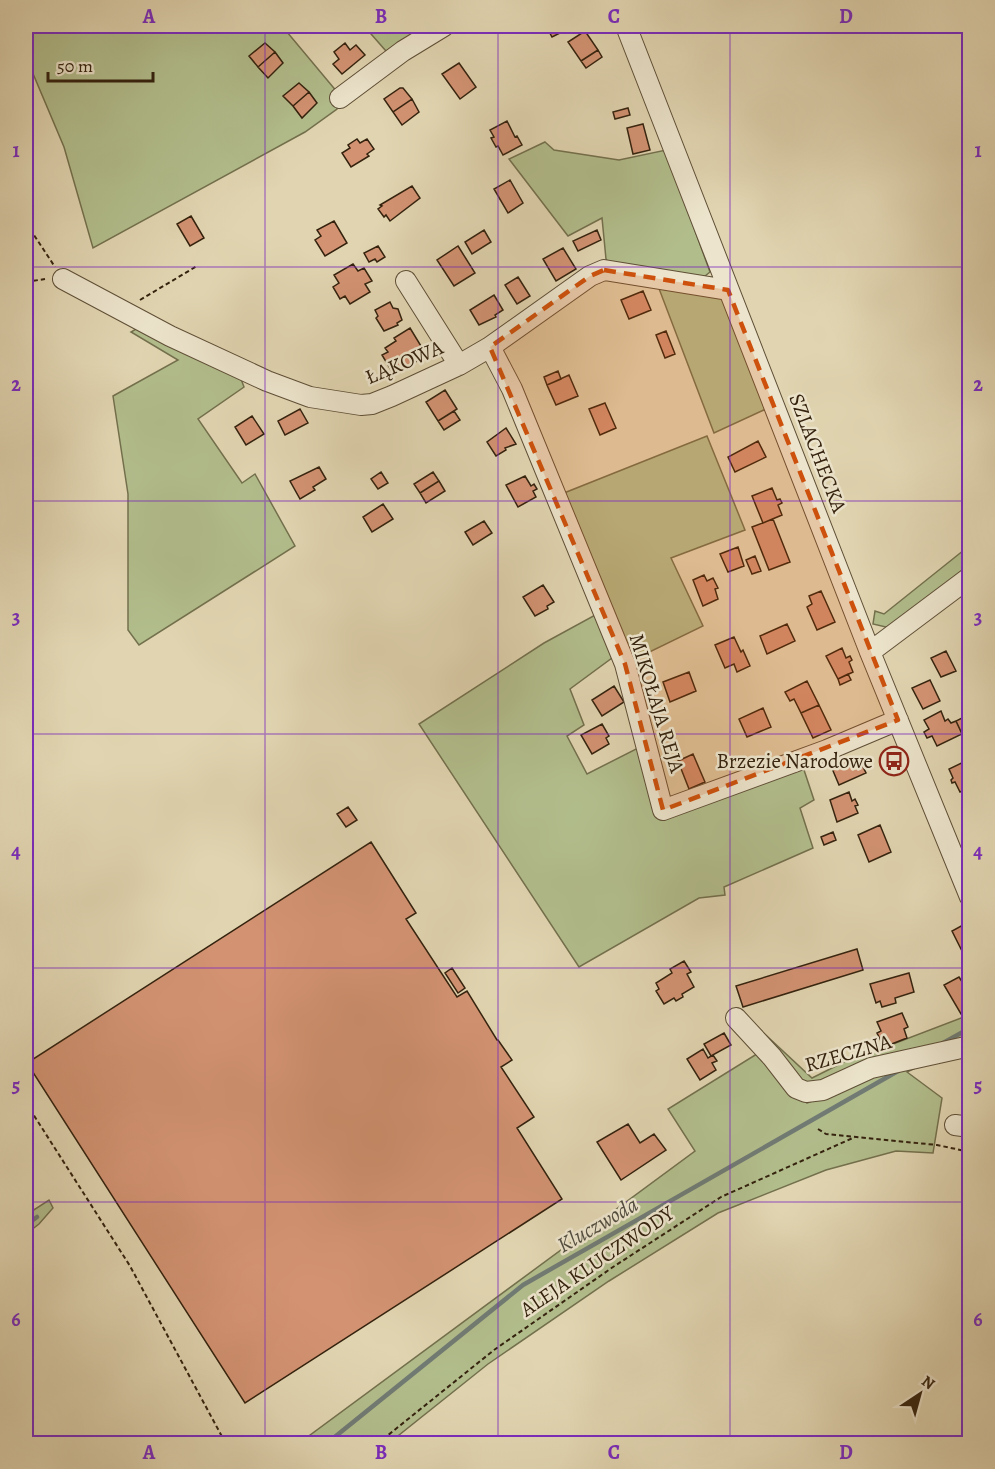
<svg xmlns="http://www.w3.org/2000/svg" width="995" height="1469" font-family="Alegreya,serif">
<rect width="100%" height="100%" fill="#e1d5b1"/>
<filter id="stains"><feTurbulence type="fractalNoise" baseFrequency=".00333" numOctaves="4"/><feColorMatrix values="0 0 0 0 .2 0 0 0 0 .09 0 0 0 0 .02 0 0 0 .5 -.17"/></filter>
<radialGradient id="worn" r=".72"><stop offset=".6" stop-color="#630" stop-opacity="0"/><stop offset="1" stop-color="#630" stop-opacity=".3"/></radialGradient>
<path fill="#b2bd8c" stroke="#73704d" stroke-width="1.5" d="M26,26H282L338,93L337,109L305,132L93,248L64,147L26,57Z
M364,26H433L386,51Z
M545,142L554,150L619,160L666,150L710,272L700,280L609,264L606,259L602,218L568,236L509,159Z
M658,286L721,294L766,409L714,433Z
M141,326L241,379L244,387L198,419L242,483L255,474L295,546L139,645L128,630V494L113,396L178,360L131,332Z
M707,436L745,530L671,558L703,626L631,661L559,495Z
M969,546V565L890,628L873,624L875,611L884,614Z
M597,614L616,655L570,689L584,725L567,736L587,774L640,747L661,813L802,764L814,800L800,808L813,848L724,887L725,895L699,898L579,967L419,724L544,643Z
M741,1012L812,1078L866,1051L867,1054L969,1015V1040L813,1086L796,1078Z
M760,1052L807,1103L886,1070L930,1061L907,1072L942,1098L933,1153L896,1151L826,1170L718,1213L609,1281L488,1364L389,1443L298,1444L695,1151L668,1109Z
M49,1200L53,1208L39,1224L26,1234V1215Z"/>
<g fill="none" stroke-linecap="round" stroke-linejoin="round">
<path stroke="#717b74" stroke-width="4.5" d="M26,508L28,511
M943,1043L970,1028
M26,1225L37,1217
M326,1444L523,1285L898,1071"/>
</g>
<path fill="#d39373" stroke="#34220e" stroke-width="1.5" d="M546,26H571L572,27L552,37Z
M585,31L598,50L581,61L568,42Z
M265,43L275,52L258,67L249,56Z
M345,43L350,50L356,45L365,55L342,74L333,64L339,59L334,52Z
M598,50L602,57L586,68L581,61Z
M275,52L283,63L268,78L258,67Z
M459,63L476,87L460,99L442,74Z
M299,83L309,92L293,106L283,96Z
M400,88H403L412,99L393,112L384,99Z
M309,92L317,103L302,118L293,106Z
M412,99L419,112L402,125L393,112Z
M628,108L630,115L615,119L613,112Z
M507,121L515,137L517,136L522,145L503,155L498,146L496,147L491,138L494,137L490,130Z
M643,124L650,150L633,154L627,128Z
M357,139L360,143L367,139L374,149L367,154L369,156L351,167L342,153L350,148L348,145Z
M510,180L523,203L508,213L494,189Z
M412,186L420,198L390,221L386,215L384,217L378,209L382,206L380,205Z
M191,216L204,238L190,246L177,224Z
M334,221L347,243L325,256L315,240L321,236L317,230Z
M484,230L491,242L472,254L465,242Z
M597,230L601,240L578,251L573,241Z
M378,246L385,257L377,262L375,259L369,262L364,253Z
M458,246L475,273L454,286L437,260Z
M563,248L576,269L556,281L543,259Z
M353,264L358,271L364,268L372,281L365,284L370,292L350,304L345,296L340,299L333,287L339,283L334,275Z
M518,277L530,296L517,304L505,285Z
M643,291L651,310L629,319L621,300Z
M494,295L503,310L495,315L496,317L479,325L470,310Z
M390,302L393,308L398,309L402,320L397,323L398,325L384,331L376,318L378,316L375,310Z
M410,328L424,351L414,357L417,361L394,375L382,355L388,352L385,348L396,341L394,338Z
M666,331L675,354L665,358L656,335Z
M558,371L561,379L547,385L544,377Z
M569,375L578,396L556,405L547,385Z
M445,390L457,409L438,421L426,402Z
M605,403L616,428L600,435L589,409Z
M300,409L308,423L285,435L278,421Z
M454,411L460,420L444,430L438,421Z
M252,416L264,434L246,445L235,427Z
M506,428L516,444L505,448L506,450L496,456L487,442Z
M758,441L766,457L735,472L728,457Z
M319,467L326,479L313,487L315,490L300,499L290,481Z
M381,472L388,483L378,489L371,479Z
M433,472L439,481L420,493L414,484Z
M525,476L531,486L534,484L537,489L533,491L536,497L518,507L506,485Z
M439,481L445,491L426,503L420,493Z
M772,488L777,500L780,499L782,503L778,505L782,515L763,523L752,496Z
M383,504L393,519L372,532L363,517Z
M773,519L790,562L769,570L752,527Z
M484,521L492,533L473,545L465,532Z
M738,547L744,566L728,572L720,554Z
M755,556L761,571L752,574L746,560Z
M704,575L707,581L713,578L718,588L715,589L718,599L703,606L693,580Z
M543,585L554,602L547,606L548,609L535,616L523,597Z
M821,591L835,622L817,630L807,607L812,604L809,596Z
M787,624L795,641L767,654L760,636Z
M734,637L741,652L743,650L750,666L737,672L734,664L725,668L715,645Z
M842,648L846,658L850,656L852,660L849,662L853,672L838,679L826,656Z
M946,651L956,671L941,677L931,658Z
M689,672L696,691L670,702L663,682Z
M848,674L851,680L840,685L838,679Z
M930,680L940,701L923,709L912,688Z
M807,681L819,705L801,713L794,699L790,701L785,692Z
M614,686L624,702L602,716L592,700Z
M819,705L831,730L813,738L801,713Z
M763,708L771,727L747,737L739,719Z
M941,711L945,721L948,719L951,723L956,721L962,734L937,746L932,736L927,738L924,732L929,729L924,720Z
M970,714V730L962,734L956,721Z
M602,724L609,736L606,738L609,744L592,754L581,735Z
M693,754L705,782L689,789L678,761Z
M859,759L866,773L839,785L831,766L847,760L848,763Z
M970,759V787L960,792L955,782L952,783L951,780L953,778L949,769Z
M849,792L852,801L855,799L858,805L855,806L858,813L837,822L830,800Z
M348,807L357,820L346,827L337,814Z
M880,825L891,852L869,862L858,835Z
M833,832L836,840L824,845L821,837Z
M371,842L416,913L406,919L457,997L467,991L497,1040H498L512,1060L501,1067L534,1117L517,1128L562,1199L245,1403L27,1063Z
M963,925L970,937V947L962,951L952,931Z
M857,949L863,970L743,1007L736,986Z
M684,961L691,972L687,974L694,987L682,994L683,997L676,1001L674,998L664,1004L656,991L659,989L656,983L672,973L670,969Z
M452,968L465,988L458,993L445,973Z
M909,973L914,992L895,998L896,1003L882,1007L880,1001L876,1003L870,984Z
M959,977L970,994V1008L961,1014L944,985Z
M902,1013L908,1027L904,1029L907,1038L884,1047L877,1033L881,1031L877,1022Z
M724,1033L731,1045L711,1056L704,1044Z
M703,1049L708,1058L713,1055L717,1061L712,1063L716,1070L700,1080L687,1059Z
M628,1124L640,1143L654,1134L666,1150L621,1180L597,1142Z"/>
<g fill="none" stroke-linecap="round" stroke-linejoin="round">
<g stroke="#5f4f37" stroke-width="22">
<path id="minor" d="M626,26L870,652L970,897
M340,98L403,51L444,26
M63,279L170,336L267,381L310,397L361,405L372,404L392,396L459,365L490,347L590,276L604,270L728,290
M406,281L459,365
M490,347L512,389L625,664L663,810L827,750L898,720
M870,652L970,577
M736,1018L772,1057L796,1088L806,1092L823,1090L871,1068L970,1046
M955,1125L970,1127"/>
</g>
<path stroke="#34220e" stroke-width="2" stroke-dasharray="4.5 3" stroke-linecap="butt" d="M26,223L55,267
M26,282L45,279
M140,300L197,266
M26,1103L130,1266L226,1444
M818,1129L826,1134L937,1145L970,1152
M377,1444L494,1350L613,1267L721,1197L855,1137"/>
<use href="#minor" stroke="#ece4cc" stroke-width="20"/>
</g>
<path fill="#cd510c" fill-opacity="0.2" stroke="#cd510c" stroke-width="4.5" stroke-dasharray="12 8" stroke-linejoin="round" d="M604,270L728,290L898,720L663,810L625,664L490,347L590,276Z"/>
<path fill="none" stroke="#7b2cbf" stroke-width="1.5" stroke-opacity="0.55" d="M265,26V1444M498,26V1444M730,26V1444M26,267H970M26,501H970M26,734H970M26,968H970M26,1202H970"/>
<defs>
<g id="bus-ring" transform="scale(1.5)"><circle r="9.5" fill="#ece4cc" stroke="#8f2418" stroke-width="1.5"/><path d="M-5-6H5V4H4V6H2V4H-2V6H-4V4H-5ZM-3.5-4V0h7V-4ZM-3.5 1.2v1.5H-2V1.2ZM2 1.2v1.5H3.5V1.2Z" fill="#8f2418"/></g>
</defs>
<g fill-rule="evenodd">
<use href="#bus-ring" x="894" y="761"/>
</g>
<g text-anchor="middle" stroke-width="5" stroke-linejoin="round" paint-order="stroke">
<g font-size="21" fill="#34220e" stroke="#ece4cc">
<text transform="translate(404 362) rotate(-23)" y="7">ŁĄKOWA</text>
<text transform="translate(818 453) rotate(69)" y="7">SZLACHECKA</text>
<text transform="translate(657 703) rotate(73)" y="7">MIKOŁAJA REJA</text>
<text transform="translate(848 1053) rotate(-16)" y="7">RZECZNA</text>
<text transform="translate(597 1261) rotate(-34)" y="7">ALEJA KLUCZWODY</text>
</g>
<g font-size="21" fill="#34220e" stroke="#ece4cc" text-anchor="end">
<text x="873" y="768">Brzezie Narodowe</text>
</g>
<g font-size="22" font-style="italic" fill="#534e41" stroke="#ece4cc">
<text transform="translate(597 1224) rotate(-30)" y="8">Kluczwoda</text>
</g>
</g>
<rect width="995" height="1469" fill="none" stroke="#e1d5b1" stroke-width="66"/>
<g transform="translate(920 1394) rotate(36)" stroke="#ece4cc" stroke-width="4.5" paint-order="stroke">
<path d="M0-4.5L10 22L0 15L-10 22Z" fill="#34220e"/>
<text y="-9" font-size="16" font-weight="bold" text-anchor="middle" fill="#34220e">N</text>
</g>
<path d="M48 72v9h105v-9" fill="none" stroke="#34220e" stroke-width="3"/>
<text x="57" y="72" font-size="18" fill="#34220e" stroke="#ece4cc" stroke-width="4.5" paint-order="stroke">50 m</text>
<rect x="33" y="33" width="929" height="1403" fill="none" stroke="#7b2cbf" stroke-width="2"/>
<g font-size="20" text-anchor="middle" font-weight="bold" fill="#7b2cbf">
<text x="149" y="23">A</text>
<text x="381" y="23">B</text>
<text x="614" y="23">C</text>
<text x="846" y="23">D</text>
<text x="16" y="157">1</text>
<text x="978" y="157">1</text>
<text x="16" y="391">2</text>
<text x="978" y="391">2</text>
<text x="16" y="624">3</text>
<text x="978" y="624">3</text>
<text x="16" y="858">4</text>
<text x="978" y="858">4</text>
<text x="16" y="1092">5</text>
<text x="978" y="1092">5</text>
<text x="16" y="1326">6</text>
<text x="978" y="1326">6</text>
<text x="149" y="1459">A</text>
<text x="381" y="1459">B</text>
<text x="614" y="1459">C</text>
<text x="846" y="1459">D</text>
</g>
<rect width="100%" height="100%" filter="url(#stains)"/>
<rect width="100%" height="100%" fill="url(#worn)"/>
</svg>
